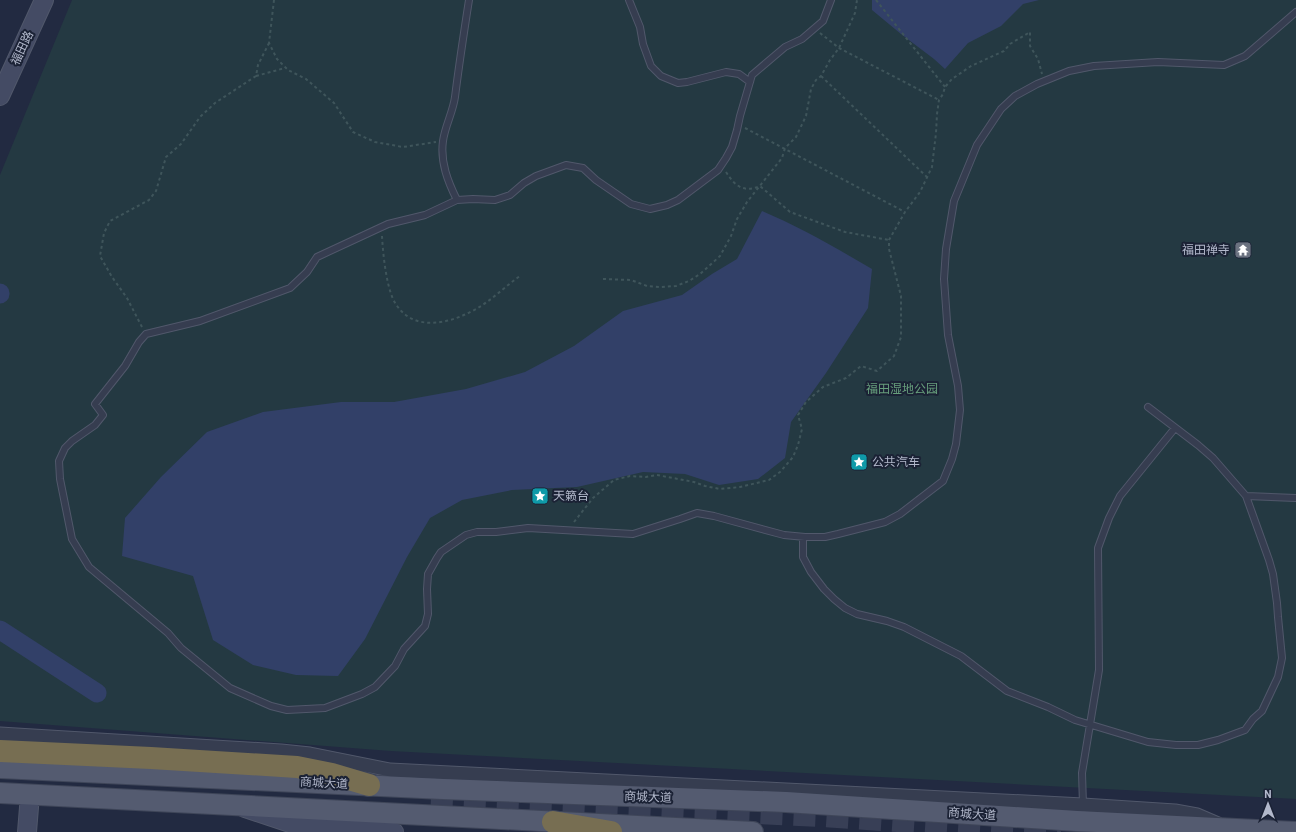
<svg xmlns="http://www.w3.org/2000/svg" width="1296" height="832" font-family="Barlow,'Noto Sans SC',sans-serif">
<rect width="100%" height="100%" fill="#222a41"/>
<path fill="#243942" d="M72,0H1296V799L391,751L0,721V175Z"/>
<path fill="#324068" d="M872,0H1039L1023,4L1001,26L968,43L945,69L934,59L901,34L872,10Z
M762,211C800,227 836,248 872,269L868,308L826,373L791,422L785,458L758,479L719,485L685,474L643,472L577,487L512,490L462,500L430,518L407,557L365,639L338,676L296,675L253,665L213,640L193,576L122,556L125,518L161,477L207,432L263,412L341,402H394L466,389L525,372L574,346L623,311L682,295L712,274L737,259Z"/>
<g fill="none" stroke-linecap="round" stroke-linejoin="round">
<path stroke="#324068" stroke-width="19" d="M0,294V293
M0,630L97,693"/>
<path stroke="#383f56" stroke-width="22" stroke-dasharray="22 11" stroke-linecap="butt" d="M431,798L823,816L1061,832"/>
<g stroke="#51586b" stroke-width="8">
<path id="lane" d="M629,0L640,27L643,44L651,66L661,76L678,83L687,82L726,72L739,74L750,82
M831,0L823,21L802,39L785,47L752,75L740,116L737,130L732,147L726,158L718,170L678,200L667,205L650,209L631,204L596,180L583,168L566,165L536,176L524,183L510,195L495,200L473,199L457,200L425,215L388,224L317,257L307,272L290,288L200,321L146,334L139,342L125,366L95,404L103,415L95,425L72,441L65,448L59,461L60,479L72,539L89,567L168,633L181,648L230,688L271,706L287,710L325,708L362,694L375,687L395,666L404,649L425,626L428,614L427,589L428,574L437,558L441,552L466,535L477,532H496L528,528L633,534L680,519L697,513L714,516L784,535L805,537H825L838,534L885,522L900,514L943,481L952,459L956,444L960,410L958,386L948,335L944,279L946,249L954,201L977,145L1001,109L1015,96L1037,84L1069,71L1094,66L1158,62L1224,65L1245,56L1296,12
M457,200C448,182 440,162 443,141C445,126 453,112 455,97C459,65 464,32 469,0
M1148,407L1198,445L1213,458L1246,496L1296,498
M803,537V557L811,572L824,589L834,599L845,608L857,614L887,621L904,627L961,656L1007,691L1048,707L1075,720L1148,742L1176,745H1198L1218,740L1245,730L1253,719L1262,711L1278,677L1282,658L1278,617L1277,603L1273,574L1269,560L1246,496
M1083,805L1082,773L1099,670L1098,548L1109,518L1120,496L1175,428"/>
</g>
<g stroke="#51586b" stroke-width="15">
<path id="street" d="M0,734L281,751L310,754L390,770L398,773
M390,770L1083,805L1175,811L1197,815L1218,824"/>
</g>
<g stroke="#51586b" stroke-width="20">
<path id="secondary" d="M0,96L44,0
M245,808L299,826L394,832
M27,832L30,795"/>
</g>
<g stroke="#3f4659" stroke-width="22">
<path id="primary" d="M0,768L443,789L786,802L1077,821L1296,832
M0,793L753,832"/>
</g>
<g stroke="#3e4558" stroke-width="24">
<path id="highway" d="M0,751L151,758L297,767L332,774L369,785
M553,822L611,832"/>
</g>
<path stroke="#3f555b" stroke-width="2" stroke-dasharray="3 3" stroke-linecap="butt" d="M274,0L269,43L277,59L288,70L306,79L334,103L353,132L375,142L403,147L436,142
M876,0L945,87
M820,33L839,48L939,100
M256,76L285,68
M821,76L928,178
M745,128L905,212
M726,172C735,186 743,193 760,186L790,212L845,232L889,240
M382,236C383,254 386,283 393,299C411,336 454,323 481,306C495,297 507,285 520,276
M603,279L631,280L647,286L660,287L676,286L689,281L700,274L720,256L731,236L737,219L747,202L782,158L785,148L796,137L806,116L811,89L816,80L821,76L830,60L839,48L855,13L857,0
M142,327L127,298L112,277L100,256L104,233L110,221L149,200L156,191L166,157L181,144L200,117L215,103L256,76L258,65L269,43
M574,522L593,498L614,480L630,476L646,477L657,475L694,482L705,486L720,489L740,487L769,480L780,472L793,457L798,445L802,429L798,415L806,402L823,387L846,378L861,366L877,371L894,356L901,337V296L889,249V240L905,212L920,192L932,167L936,133L937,114L939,100L943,94L945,87L952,79L971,66L1004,51L1010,44L1030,32V46L1038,59L1042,74"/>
<use href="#lane" stroke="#363d50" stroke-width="6"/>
<use href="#street" stroke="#363d50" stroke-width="13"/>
<use href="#secondary" stroke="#444b64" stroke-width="18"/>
<use href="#primary" stroke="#545b70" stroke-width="20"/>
<use href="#highway" stroke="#776e52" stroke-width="22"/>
</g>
<defs>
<g id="temple-square" transform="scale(0.9)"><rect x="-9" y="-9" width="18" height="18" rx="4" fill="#6b7280" stroke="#1b2235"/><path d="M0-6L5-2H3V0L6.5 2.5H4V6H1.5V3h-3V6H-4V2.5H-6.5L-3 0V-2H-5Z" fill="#fff"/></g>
<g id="sight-square" transform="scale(0.9)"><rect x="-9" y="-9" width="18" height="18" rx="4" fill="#0f9aa8" stroke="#1b2235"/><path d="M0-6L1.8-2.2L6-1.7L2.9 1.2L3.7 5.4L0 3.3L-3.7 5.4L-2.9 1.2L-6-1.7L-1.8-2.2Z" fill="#fff"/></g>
</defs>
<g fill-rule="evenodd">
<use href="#temple-square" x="1243" y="250"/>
<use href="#sight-square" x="859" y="462"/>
<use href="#sight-square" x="540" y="496"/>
</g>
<g text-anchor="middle" stroke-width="4" stroke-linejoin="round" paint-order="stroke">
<g font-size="12" fill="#b2b8cb" stroke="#1b2235">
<text transform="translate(22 48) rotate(-65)" y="4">福田路</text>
<text transform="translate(324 783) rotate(3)" y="4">商城大道</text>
<text transform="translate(648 797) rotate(2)" y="4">商城大道</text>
<text transform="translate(972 814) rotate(4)" y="4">商城大道</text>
</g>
<g font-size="12" fill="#b2b8cb" stroke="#1b2235" text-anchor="start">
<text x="1230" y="254" text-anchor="end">福田禅寺</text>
<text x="872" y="466">公共汽车</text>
<text x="553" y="500">天籁台</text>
</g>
<g font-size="12" fill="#679f7c" stroke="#1b2235">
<text x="902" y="393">福田湿地公园</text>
</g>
</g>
<g transform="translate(1268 804)" stroke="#1b2235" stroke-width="3" paint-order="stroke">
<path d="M0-3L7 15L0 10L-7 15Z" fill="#b2b8cb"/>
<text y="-6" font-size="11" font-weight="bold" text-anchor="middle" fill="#b2b8cb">N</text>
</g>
</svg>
